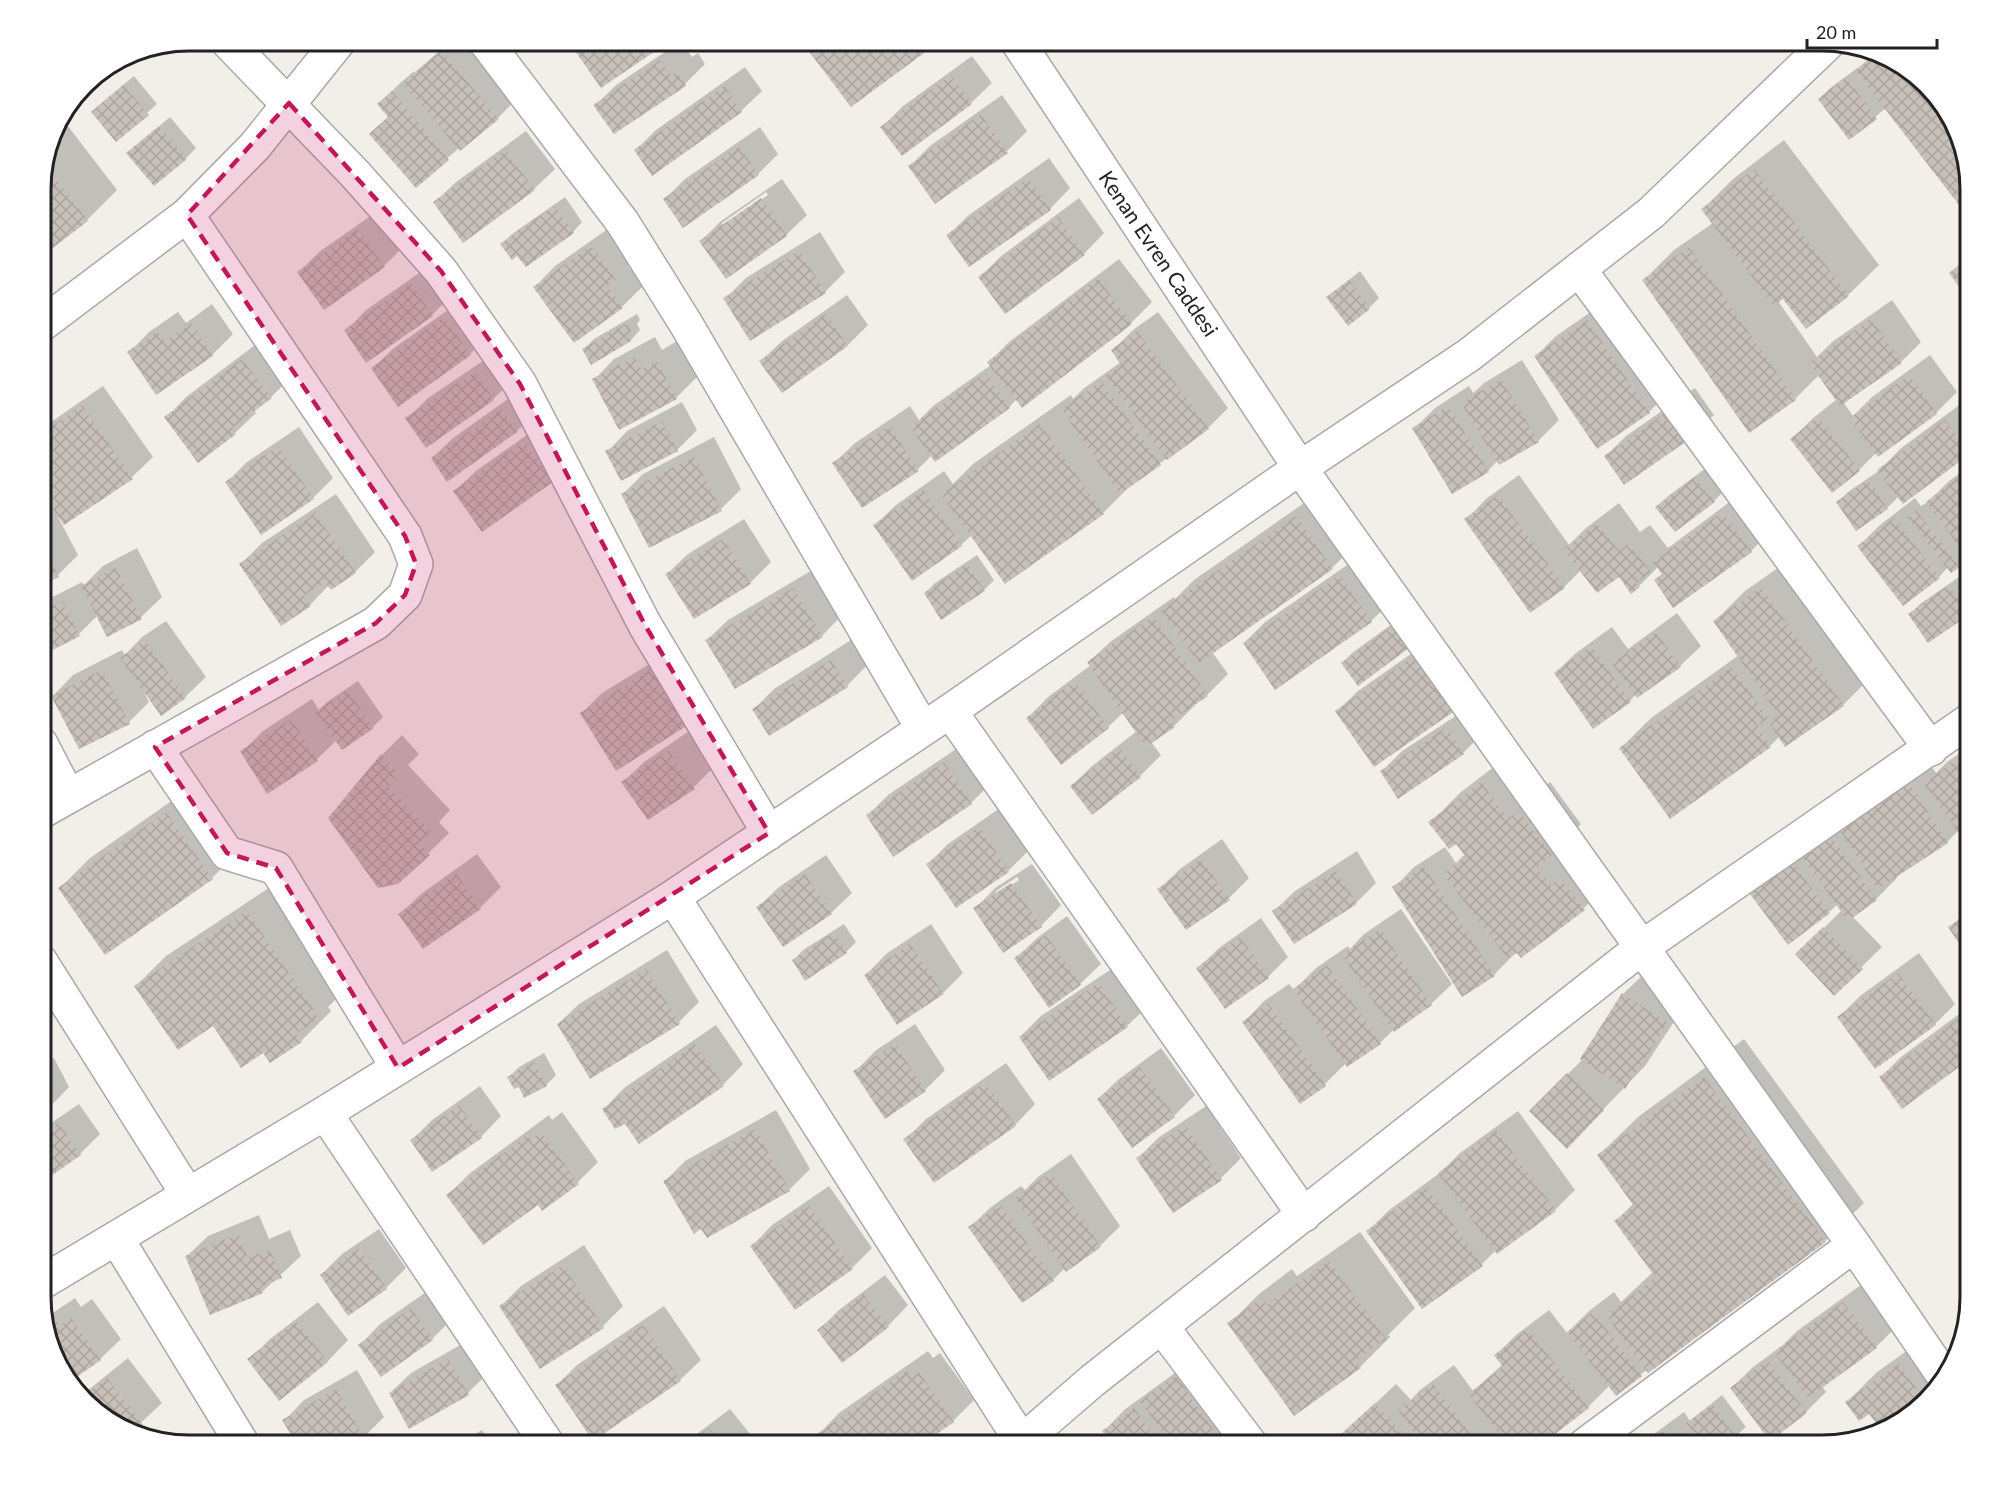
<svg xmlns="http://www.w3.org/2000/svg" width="2011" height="1486" font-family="Lato,sans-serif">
<defs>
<pattern id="building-cross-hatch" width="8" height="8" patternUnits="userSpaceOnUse" patternTransform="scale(1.5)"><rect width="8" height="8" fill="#c7bfb8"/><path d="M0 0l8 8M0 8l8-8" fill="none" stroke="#aba49e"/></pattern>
</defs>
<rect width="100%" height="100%" fill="#f2efe9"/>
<path fill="#0003" fill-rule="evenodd" d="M451,41H470L518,97L498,118L459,148L416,186L389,116L379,104L399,84L413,72L414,73Z
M570,41H668L601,86Z
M681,41L692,57L698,53L705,64L685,84L595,106L616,85Z
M803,41H937L851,105Z
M1876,52L1913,71L1955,124L1970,189V194L1960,202L1886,108L1849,138L1820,99L1829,89L1856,69L1857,70Z
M972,56L992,83L971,103L902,154L882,127L903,106Z
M745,67L762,91L741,111L636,150L656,130Z
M134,76L157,104L147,113L103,102Z
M1002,95L1027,131L1007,151L935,202L910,166L930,146Z
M61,117L117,190L87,220L41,256V179L56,124Z
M170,117L196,148L186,158L138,144Z
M760,127L778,154L758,174L665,199L685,179Z
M526,131L555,169L534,189L464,240L435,202L456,182Z
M1784,140L1879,265L1848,295L1806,327L1783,297L1778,301L1817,357L1832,342L1892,300L1921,342L1901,362L1844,403L1853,416L1872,397L1930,355L1957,392L1936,413L1878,455L1877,452L1859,470L1792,439L1812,419L1837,399L1820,374L1795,399L1644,280L1674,250L1713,223L1703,209L1733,179Z
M1049,158L1070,188L1050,209L948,235L969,215Z
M782,179L807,215L786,235L726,277L701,241L721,221ZM766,192L768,195L722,227V223Z
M565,197L582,222L573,232L518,253L502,244L512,234Z
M1079,198L1104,233L1084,254L980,277L1000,257Z
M379,210L404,246L384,266L299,272L319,252Z
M612,226L635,259L628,266L643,286L622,307L535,287L555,266Z
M820,232L845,272L825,292L725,299L746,278Z
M1970,254V299L1951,273Z
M1119,259L1152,302L1131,323L1022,406L1017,399L1009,407L935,460L932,455L918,469L863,506L834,463L855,443L910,406L919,420L933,406L991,365L989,362L1009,342Z
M432,264L453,294L432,315L367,361L346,331L366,310Z
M1360,271L1379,298L1369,308L1328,297Z
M847,295L868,325L848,345L782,391L761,361L782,341Z
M465,298L490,334L470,354L373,368L394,348Z
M1608,300L1670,391L1649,412L1598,447L1536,356L1556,336Z
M212,304L233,334L212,355L156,393L129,353L149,332L178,312L186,323Z
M1158,312L1228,408L1208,428L1133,483L1103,513L972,535L961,545L875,525L896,505L944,471L953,484L973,464L1071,395L1073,399L1083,389L1121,362L1113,350L1133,330Z
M637,314L640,320L637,324L640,330L631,340L592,363L584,349L594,339Z
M655,337L662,350L677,341L697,377L676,398L594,380L614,359Z
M263,339L292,377L271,397L254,410L256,413L235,433L166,418L186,397Z
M496,352L514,379L493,399L407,419L428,398Z
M1522,360L1559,420L1538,441L1499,463L1498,460L1488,471L1414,429L1435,408L1469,386L1473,393L1484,383Z
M103,386L153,457L132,477L65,523L59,516L58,517L78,555L58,575L41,584V429Z
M1695,388L1714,415L1693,435L1606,456L1626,436Z
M522,389L537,411L517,431L447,479L432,458L453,438Z
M1966,400L1970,406V452L1904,502L1899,496L1887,508L1856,529L1838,502L1848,492L1880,470L1900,449Z
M682,402L697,430L677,450L607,452L627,431Z
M545,422L552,481L455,491L476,471Z
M299,427L333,478L313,498L227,482L247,462Z
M714,437L741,489L721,509L623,494L643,474Z
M1970,465V559L1968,556L1959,566L1948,567L1939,577L1859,546L1880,525L1915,498L1921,506L1928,502L1948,482Z
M1706,468L1724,491L1714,501L1657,507L1667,497Z
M1519,475L1569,545L1586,528L1619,503L1640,532L1650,525L1668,548L1743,492L1771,531L1751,551L1663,573L1658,567L1639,586L1619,575L1581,570L1564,587L1466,520L1486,499Z
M1327,487L1362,538L1332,568L1212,652L1228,674L1207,695L1194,704L1195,705L1174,726L1151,742L1161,755L1140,776L1092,813L1072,786L1092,766L1137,731L1124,712L1108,727L1028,718L1048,697L1091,665L1089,662L1110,642L1174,597L1175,599L1194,580Z
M336,494L375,552L355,572L329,585L310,605L241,564L262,543Z
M744,519L771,562L750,583L667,574L688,554Z
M137,548L162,597L141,617L98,615L79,634L41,654V603L82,582L84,585L103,566Z
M977,555L994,580L984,590L925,593L935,583Z
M1360,556L1392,601L1371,621L1244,643L1265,622Z
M1792,558L1873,675L1843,705L1780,736L1770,746L1670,817L1621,748L1651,718L1739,655L1715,621L1745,591Z
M814,569L842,615L822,636L707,640L728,620Z
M1970,574V612L1929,641L1910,614L1920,604L1959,577L1963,581Z
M1677,613L1701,646L1680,666L1636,694L1630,701L1555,673L1576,653L1612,627L1628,649Z
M1403,616L1418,637L1342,663L1352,653Z
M166,621L206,677L185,697L147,693L145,694L149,702L129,722L53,696L73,675L122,650L125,655L142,637Z
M1438,635L1375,765L1337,711L1358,691Z
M851,640L867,665L847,686L754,709L774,689Z
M674,649L708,704L582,713L602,693Z
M358,681L383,717L373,727L337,740L317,759L268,792L242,752L263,731L312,699L319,710L327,702Z
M1468,708L1484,732L1463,753L1398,797L1381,772L1402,751Z
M41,721L66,755L41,779Z
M689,731L714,767L694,787L623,782L644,762Z
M402,735L419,754L408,765L450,810L439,822L449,833L398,883L382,755Z
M965,743L992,782L971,803L868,815L888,795Z
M1970,746V846L1959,830L1947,842L1895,876L1897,878L1876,899L1852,916L1882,947L1834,994L1818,934L1842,910L1838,904L1829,912L1752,894L1772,874L1814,842L1817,847L1826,838L1930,764L1936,773L1947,762Z
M1512,753L1539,790L1550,782L1581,824L1567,838L1591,850L1614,878L1584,908L1521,956L1517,951L1494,975L1463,995L1394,888L1414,867L1445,847L1456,863L1465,854L1456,842L1430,823L1461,792Z
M197,783L242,848L212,878L60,888L90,858Z
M1000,808L1029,850L1008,871L956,906L928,864L948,844Z
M1222,839L1249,878L1229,898L1186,928L1159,889L1180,869Z
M1357,851L1376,883L1356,903L1274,911L1295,891Z
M477,854L501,887L480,908L423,947L400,914L421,894Z
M826,855L852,893L831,913L758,907L779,887Z
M1032,864L1061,905L1041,926L975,909L995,888ZM1017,877L1019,880L996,895V891Z
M278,882L348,987L328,1007L331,1011L301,1041L214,1024L136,986L166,956Z
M1970,907V957L1950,928Z
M1401,909L1452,984L1431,1004L1394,1029L1380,1043L1346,1063L1325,1084L1244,1022L1264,1001L1289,984L1294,990L1316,968L1348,946L1350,949L1364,934Z
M1067,916L1101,964L1080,984L1050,1005L1016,958L1037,938Z
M1261,918L1288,957L1268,977L1198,968L1219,948Z
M844,924L856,942L846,952L794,960L803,950Z
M931,924L963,973L943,993L866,975L886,954Z
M667,950L699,1002L679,1022L558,1024L579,1004Z
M1919,953L1955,1004L1935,1024L1839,1017L1860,996Z
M1119,964L1148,1006L1127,1026L1049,1079L1020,1037L1041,1016Z
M1644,974L1687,1002L1645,1066L1567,1147L1531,1111L1583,1059L1623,994Z
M1970,1006V1057L1902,1107L1881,1077L1901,1057Z
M915,1024L945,1070L925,1090L855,1072L875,1051Z
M716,1025L743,1064L723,1085L625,1122L604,1109L624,1088Z
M1744,1039L1864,1203L1825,1241L1641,1374L1610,1385L1588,1407L1539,1445H1425L1416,1432L1402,1445H1331L1396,1384L1411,1400L1420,1390L1454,1365L1473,1391L1503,1364L1496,1355L1516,1335L1549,1310L1567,1333L1589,1311L1614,1292L1621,1302L1653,1272L1616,1221L1634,1203L1599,1155L1638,1117Z
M1161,1048L1195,1095L1174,1116L1132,1146L1098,1099L1119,1079Z
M544,1053L556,1075L546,1085H519L509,1077L519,1067Z
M54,1058L69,1087L49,1108L41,1112V1065Z
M1006,1063L1035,1104L1015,1125L905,1140L926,1119Z
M480,1086L501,1116L481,1137L412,1140L432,1120Z
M79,1104L100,1134L80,1154L41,1181V1130Z
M1206,1106L1241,1158L1221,1178L1173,1211L1138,1158L1158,1138Z
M776,1110L810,1169L789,1190L665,1181L685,1161Z
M1518,1111L1575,1190L1555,1210L1496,1250L1482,1264L1368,1231L1388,1211L1441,1172L1460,1153Z
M562,1112L598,1162L578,1182L542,1209L538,1203L448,1195L469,1174L549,1115L552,1120Z
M1071,1154L1120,1226L1100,1246L1065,1268L1053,1280L970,1227L991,1207L1021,1186L1025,1190L1038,1177Z
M829,1186L872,1248L852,1268L752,1246L772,1225Z
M259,1215L269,1239L290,1230L301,1256L262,1292L187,1256L208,1236Z
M379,1229L406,1268L386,1288L321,1275L342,1254Z
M1360,1232L1415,1308L1388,1335L1390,1337L1360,1367L1229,1324L1259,1294L1292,1269L1297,1276Z
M584,1245L623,1306L603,1326L540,1367L501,1306L521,1286Z
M885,1275L908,1305L888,1326L819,1330L839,1310Z
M1865,1282L1896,1327L1876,1347L1822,1386L1826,1392L1806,1412L1732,1388L1752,1368L1784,1344L1797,1331Z
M432,1288L453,1318L432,1339L381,1375L360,1345L380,1324Z
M75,1298L81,1307L92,1299L121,1339L100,1359L70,1380L56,1363L44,1319Z
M318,1302L348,1340L328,1361L279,1399L249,1360L270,1339Z
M664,1306L701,1360L680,1380L557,1385L577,1365Z
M1929,1335L1940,1388L1887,1430L1872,1434L1881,1427L1869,1412L1847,1402L1877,1372Z
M469,1340L488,1373L468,1393H390L411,1373Z
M928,1351L933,1358L940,1353L974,1400L953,1421L918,1445H827L819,1434L839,1413Z
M1197,1357L1259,1445H1114L1104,1431L1124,1410Z
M128,1358L162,1403L131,1432L98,1415L82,1395Z
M357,1370L384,1417L364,1437L349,1445H298L284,1421L304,1400Z
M1722,1395L1746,1427L1725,1445H1642L1654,1434L1684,1412L1690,1421Z
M730,1409L759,1445H682Z
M482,1430L491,1445H458Z
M400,1440L403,1445H390Z"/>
<path fill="url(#building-cross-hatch)" d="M568,41H670L601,88Z
M801,41H932L935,45L851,107Z
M441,51L499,119L460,151L403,83Z
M1878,53L1913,71L1955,124L1970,189V196L1959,205L1855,70Z
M660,60L671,76L677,72L686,86L614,134L593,105Z
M951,75L972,104L902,156L880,127Z
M1846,77L1877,119L1849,140L1818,99Z
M123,85L149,115L116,142L91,112Z
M724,86L742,112L652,176L634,150Z
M392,91L449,160L416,188L369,134L388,117L377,104Z
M981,114L1008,153L935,204L908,166Z
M159,126L187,159L154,186L126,153Z
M739,146L759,175L683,228L663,199Z
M505,150L535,190L463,243L433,202Z
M45,164L88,221L41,257V179Z
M1754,169L1849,296L1806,329L1783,299L1774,306L1701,209Z
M1028,178L1051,210L969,267L946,235Z
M761,198L787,236L726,279L699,241Z
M554,206L574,233L526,267L517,256L512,260L500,244Z
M1058,217L1085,255L1005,314L978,277Z
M358,229L385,267L324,310L297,272Z
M591,245L616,280L607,286L623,308L574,343L533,287Z
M1689,247L1796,400L1749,433L1642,280Z
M799,251L826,293L750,341L723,298Z
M1970,256V302L1949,273Z
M1098,278L1132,324L1022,408L987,362Z
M1349,280L1370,309L1348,326L1326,297Z
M411,283L433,316L366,363L344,330Z
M826,314L848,346L782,393L759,361Z
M444,317L471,355L398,407L371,368Z
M1871,319L1902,363L1840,406L1809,363Z
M1587,320L1650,413L1597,449L1534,356Z
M191,323L213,356L156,395L127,352L157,331L165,342Z
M627,323L631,331L627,334L631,341L591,365L582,349Z
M1137,331L1209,429L1167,460L1106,376L1121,365L1111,350Z
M634,357L641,369L657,361L677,399L619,430L592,379Z
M242,359L272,398L232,428L236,434L198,463L164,417Z
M475,371L494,400L426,448L405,418Z
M985,373L1010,408L935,462L910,427Z
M1909,375L1937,414L1878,457L1850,418Z
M1501,379L1539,442L1499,465L1461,403Z
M1101,381L1161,465L1120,494L1061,409Z
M82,405L133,479L64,525L41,491V434Z
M1448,406L1489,472L1452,494L1412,428Z
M1674,407L1694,436L1624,485L1604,456Z
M501,409L517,432L447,482L431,458Z
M1818,417L1860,471L1832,493L1790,439Z
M1945,420L1970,454L1903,504L1877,470Z
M662,421L678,451L621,481L605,451Z
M1040,424L1104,514L1005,584L941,494Z
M889,426L919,471L862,508L832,463Z
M524,441L553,482L482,532L453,491Z
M278,446L314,499L261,535L225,482Z
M694,457L722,511L649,548L621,494Z
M1970,468V561L1926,502Z
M1695,477L1715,502L1675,532L1655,507Z
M1868,480L1888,509L1856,531L1836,502Z
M923,490L962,546L912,581L873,525Z
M1498,495L1565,588L1530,613L1464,519Z
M1916,510L1960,567L1951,573L1908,517Z
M1722,512L1752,552L1673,608L1654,580L1662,574L1653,562Z
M315,513L356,573L331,590L325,582L304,595L311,606L281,626L239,564Z
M1296,516L1333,569L1199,663L1161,610Z
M1894,518L1940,578L1903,606L1857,546Z
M1597,523L1619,551L1629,544L1651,572L1636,583L1640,587L1631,594L1619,577L1597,593L1563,549Z
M723,539L751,584L694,619L665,574Z
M41,544L59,577L41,586Z
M967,564L985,591L941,620L924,593Z
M116,568L142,619L107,637L81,586Z
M1339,575L1372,622L1275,690L1243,643Z
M1970,575V599L1959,583Z
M1949,585L1969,615L1928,643L1908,614Z
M1761,587L1844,706L1785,747L1769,723L1779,716L1713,621Z
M793,588L823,637L735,689L705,640Z
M62,601L80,636L41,656V612Z
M1153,616L1208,696L1171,721L1175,727L1146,747L1087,662Z
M1393,625L1409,648L1358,686L1341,663Z
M1656,632L1681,667L1637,698L1612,663Z
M145,640L186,698L161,716L120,658Z
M1591,646L1631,702L1593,729L1554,673Z
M1417,654L1456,710L1374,767L1335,711Z
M831,660L848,687L769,736L752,709Z
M1732,667L1768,718L1757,726L1771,747L1670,819L1619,748Z
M653,668L688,725L616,771L580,713Z
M102,670L130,724L79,749L51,696Z
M1074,681L1109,728L1061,765L1026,718Z
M347,690L374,728L342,750L315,712Z
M291,719L318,761L267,794L240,751Z
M1447,727L1464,754L1398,799L1380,771Z
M1119,748L1141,777L1092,815L1070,786Z
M668,750L695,789L648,820L621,782Z
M1970,750V849L1924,783Z
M381,754L400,775L388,786L431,832L419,843L430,855L398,884L378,888L328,818Z
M944,762L972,804L893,857L866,815Z
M1481,782L1508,819L1519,811L1552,855L1537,868L1551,886L1560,878L1585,910L1521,958L1517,953L1508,959L1443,874L1466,857L1456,844L1449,849L1428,822Z
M1909,783L1948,843L1878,889L1839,829Z
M166,812L213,879L105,955L58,888Z
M979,827L1009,872L956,908L926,864Z
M1832,838L1877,900L1848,921L1803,858Z
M1201,859L1230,900L1186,930L1157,889Z
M1792,862L1830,913L1788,945L1750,894Z
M1424,866L1495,976L1462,997L1392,887Z
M1336,871L1357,904L1294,944L1272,911Z
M456,873L481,909L423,949L398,914Z
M805,874L832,914L783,947L756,907Z
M1011,883L1042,927L1003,953L973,908Z
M247,911L319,1018L296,1034L302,1042L270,1063L263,1053L241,1068L213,1026L178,1050L134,986Z
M1970,912V960L1948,927Z
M1823,927L1863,969L1834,996L1795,954Z
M1380,929L1432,1005L1394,1032L1342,955Z
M833,933L847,953L805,981L792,960Z
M1046,935L1081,985L1049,1008L1014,958Z
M1240,937L1269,978L1225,1009L1196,968Z
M910,944L944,994L897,1025L864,975Z
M1327,965L1381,1044L1347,1067L1293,989Z
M646,969L680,1024L590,1079L557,1024Z
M1898,973L1936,1025L1875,1069L1837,1017Z
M1098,983L1128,1027L1049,1081L1019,1037Z
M1622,993L1668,1023L1625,1089L1580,1059Z
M1268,1003L1326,1086L1300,1104L1242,1022Z
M1966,1013L1970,1019V1059L1902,1109L1879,1077Z
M695,1044L724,1086L639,1144L625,1124L615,1129L602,1109Z
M895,1044L926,1091L885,1119L853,1071Z
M534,1062L547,1086L524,1098L519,1087L514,1089L507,1077Z
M1140,1067L1175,1117L1132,1148L1097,1099Z
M1567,1073L1604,1110L1567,1149L1529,1111Z
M1704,1077L1826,1242L1648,1373L1606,1315L1656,1278L1614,1221L1634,1206L1597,1155Z
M985,1082L1016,1126L934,1183L903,1139Z
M41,1092L50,1109L41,1114Z
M459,1105L482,1138L432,1172L410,1140Z
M58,1123L81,1155L41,1183V1135Z
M1185,1125L1222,1180L1173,1213L1136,1158Z
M755,1129L790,1191L707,1238L701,1229L694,1234L663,1181Z
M1496,1130L1556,1211L1497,1254L1438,1173Z
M541,1132L579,1184L542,1211L538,1205L483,1245L446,1195L528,1135L531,1139Z
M1050,1173L1101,1247L1066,1272L1015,1198Z
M1426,1187L1483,1266L1422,1309L1366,1231Z
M808,1205L853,1269L795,1310L750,1246Z
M1000,1205L1054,1281L1022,1303L968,1227Z
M238,1234L248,1258L270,1250L282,1278L260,1287L263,1293L210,1315L185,1256Z
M358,1248L387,1289L348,1316L320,1275Z
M1329,1261L1386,1339L1355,1361L1361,1368L1294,1416L1227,1323L1262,1298L1267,1305Z
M563,1265L604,1328L540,1369L499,1306Z
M863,1294L889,1327L842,1363L817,1330Z
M1843,1302L1877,1348L1808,1398L1774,1352Z
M411,1308L433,1340L381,1377L358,1345Z
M1593,1312L1642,1376L1616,1396L1567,1332Z
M54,1317L60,1326L71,1318L101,1360L71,1381L56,1363L45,1323Z
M296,1321L328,1362L279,1401L247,1359Z
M643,1325L681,1381L593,1441L555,1385Z
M1528,1329L1589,1408L1541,1445H1508L1468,1394L1503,1367L1494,1355Z
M448,1359L469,1395L409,1429L389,1393Z
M1767,1360L1807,1413L1770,1441L1730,1388Z
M1898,1364L1925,1400L1887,1430L1882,1431L1869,1414L1859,1421L1845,1402Z
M907,1370L912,1377L919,1372L954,1422L921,1445H825L817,1434Z
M1176,1376L1224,1445H1172L1140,1401Z
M107,1378L143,1425L133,1433L98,1415L83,1396Z
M1433,1384L1479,1445H1423L1398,1410Z
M336,1389L364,1438L352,1445H297L282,1420Z
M1375,1403L1409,1441L1404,1445H1329Z
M1712,1404L1737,1438L1727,1445H1703L1686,1423Z
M1134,1408L1160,1445H1112L1102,1431Z
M709,1428L722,1445H686Z
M1663,1431L1673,1445H1643Z
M471,1439L475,1445H461Z"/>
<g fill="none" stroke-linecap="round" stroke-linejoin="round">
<g stroke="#a9a9a9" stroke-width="36">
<path id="minor" d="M227,41L356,175L441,271L520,384L645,625L769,833
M485,41L623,223L686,324L923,729
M1017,41L1300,468L1854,1245L1945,1378
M1579,269L1931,749
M41,325L187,215L255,146L339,41
M950,711L1304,1215
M41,744L68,796
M155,747L227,853L276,868L398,1068
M41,812L376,623L405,595L416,564L405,536L187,215
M673,897L1022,1442
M41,962L188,1195
M325,1113L548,1445
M117,1239L243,1445
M41,1283L325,1113L673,897L950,711L1300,468L1469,355L1651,213L1829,42
M1162,1327L1251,1445
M1018,1445L1092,1381L1641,948L1970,720
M1585,1445L1854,1245"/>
</g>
<use href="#minor" stroke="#fff" stroke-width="33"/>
</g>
<path fill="#c2185b" fill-opacity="0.2" stroke="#c2185b" stroke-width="4.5" stroke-dasharray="12 8" stroke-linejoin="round" d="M289,103L441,271L520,384L645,625L769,833L398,1068L276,868L227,853L155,747L376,623L405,595L416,564L405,536L187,215Z"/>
<g text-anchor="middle" stroke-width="4.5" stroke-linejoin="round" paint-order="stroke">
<g font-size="21" fill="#222" stroke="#fff">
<text transform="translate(1158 254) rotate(56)" y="7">Kenan Evren Caddesi</text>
</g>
</g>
<path d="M0 0H2011V1486H0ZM189 51H1822A138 138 0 0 1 1960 189V1297A138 138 0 0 1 1822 1435H189A138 138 0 0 1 51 1297V189A138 138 0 0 1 189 51Z" fill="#fff" fill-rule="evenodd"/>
<path fill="none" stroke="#222" stroke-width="3" d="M189 51H1822A138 138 0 0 1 1960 189V1297A138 138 0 0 1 1822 1435H189A138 138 0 0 1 51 1297V189A138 138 0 0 1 189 51Z"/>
<path d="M1807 39v9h130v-9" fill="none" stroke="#222222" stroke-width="3"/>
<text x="1816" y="39" font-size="18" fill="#222222" stroke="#ffffff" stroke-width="4.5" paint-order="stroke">20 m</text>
</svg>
